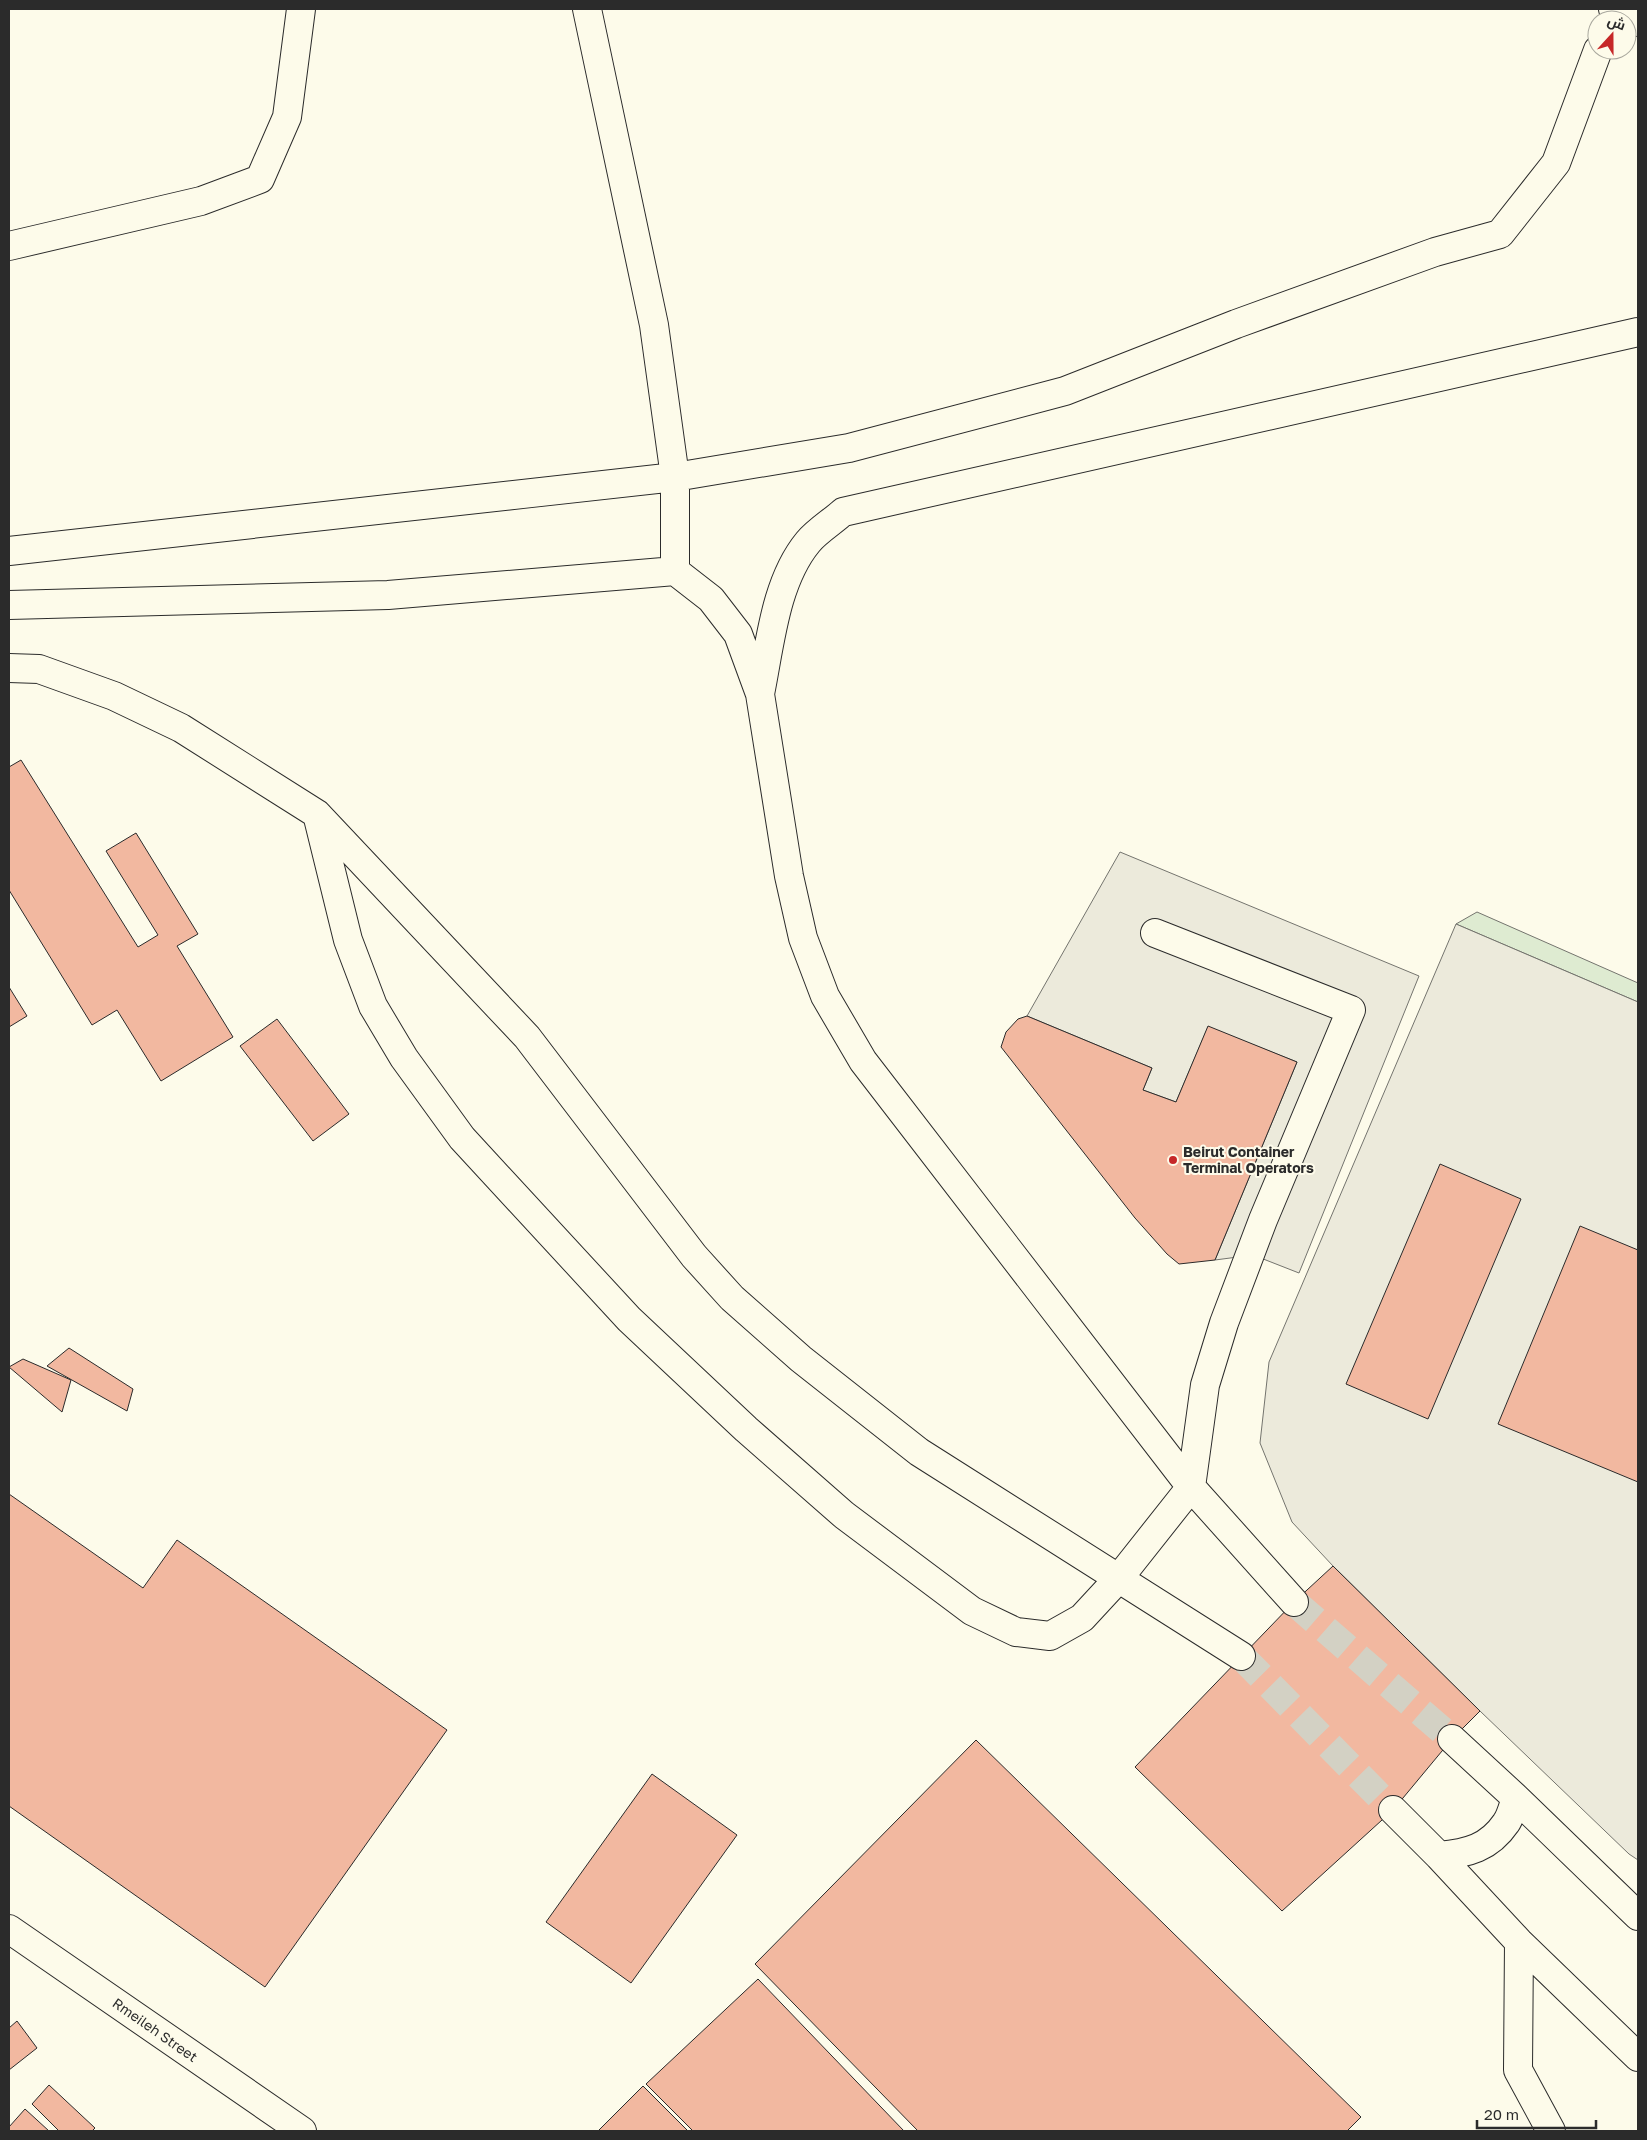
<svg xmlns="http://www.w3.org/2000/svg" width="1647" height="2140" font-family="'Golos Text',Cairo,sans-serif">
<rect width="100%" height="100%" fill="#fdfbea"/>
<path fill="#deebd1" stroke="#74746e" d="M1477,912L1638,983V1002L1456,924Z"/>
<path fill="#eceadb" stroke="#74746e" d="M1120,852L1419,976L1299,1273L1253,1255L1215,1260L1297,1062L1208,1027L1176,1102L1143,1090L1152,1068L1027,1016Z
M1456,924L1638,1002V1860L1629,1854L1480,1711L1333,1566L1292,1522L1260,1443L1269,1362Z"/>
<path fill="#f2b8a0" stroke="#2b2b2b" d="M21,760L138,947L158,935L106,851L136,833L198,934L177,946L233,1037L161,1081L117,1010L92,1025L9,890V767Z
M9,987L27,1016L9,1027Z
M1027,1016L1152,1068L1143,1090L1176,1102L1208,1026L1297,1062L1215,1260L1179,1264L1167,1254L1135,1218L1001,1047L1006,1032L1018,1019Z
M277,1019L349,1114L313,1141L240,1046Z
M1440,1164L1521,1199L1428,1419L1346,1384Z
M1580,1226L1638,1250V1482L1498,1424Z
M69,1348L133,1389L127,1411L47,1366Z
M23,1359L71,1380L62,1412L9,1367Z
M9,1494L143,1588L177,1540L447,1730L265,1987L9,1806Z
M1333,1566L1480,1711L1452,1739L1393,1810L1282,1911L1135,1767L1294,1602Z
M976,1740L1361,2117L1347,2131H918L755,1964Z
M652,1774L737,1835L631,1983L546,1922Z
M758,1979L904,2131H693L646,2084Z
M17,2021L37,2048L9,2070V2028Z
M49,2085L95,2128L92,2131H59L32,2104Z
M643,2086L688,2131H598Z
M25,2109L49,2131H9V2127Z"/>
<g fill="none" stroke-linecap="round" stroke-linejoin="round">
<path stroke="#d3d1c4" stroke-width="28" stroke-dasharray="28 14" stroke-linecap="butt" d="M1294,1602L1452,1739
M1241,1656L1393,1810"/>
<g stroke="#2b2b2b" stroke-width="30">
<path id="minor" d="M587,9L654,325L675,477V571
M1613,9L1638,22
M9,246L201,201L260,179L287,117L301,9
M9,551L675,477L849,448L1065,391L1236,324L1435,252L1500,234L1556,163L1598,50
M9,605L388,595L675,571L711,599L738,634L760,694L789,876L803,938L825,996L863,1061L1191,1487L1294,1602
M9,668L39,669L114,696L181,728L317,814L527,1037L694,1256L732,1298L801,1359L919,1452L1241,1656
M760,694C770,645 775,582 808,542C817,531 832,522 843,512L1638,332
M317,814L348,940L373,1006L404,1058L462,1138L629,1319L746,1429L844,1515L972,1611L1016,1632L1050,1636L1082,1618L1119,1578L1191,1487L1205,1385L1224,1323L1263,1220L1351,1010L1155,933
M1452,1739L1516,1798L1638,1916
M1393,1810L1439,1856L1519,1942L1638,2057
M1439,1856C1468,1853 1489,1848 1506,1823C1511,1816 1513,1806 1516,1798
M9,1929L302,2131
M1519,1942L1518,2070L1551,2131"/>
</g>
<use href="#minor" stroke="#fdfbea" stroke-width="28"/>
</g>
<circle fill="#c62828" stroke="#fdfbea" stroke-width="2" cx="1173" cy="1160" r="5"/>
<g text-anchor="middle" stroke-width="4" stroke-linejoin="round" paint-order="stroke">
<g font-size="14" font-weight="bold" fill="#2b2b2b" stroke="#fdfbea" text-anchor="start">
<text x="1183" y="1157">Beirut Container<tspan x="1183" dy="16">Terminal Operators</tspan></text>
</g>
<g font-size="14" fill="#2b2b2b" stroke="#fdfbea">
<text transform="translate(155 2030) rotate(35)" y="5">Rmeileh Street</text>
</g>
</g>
<rect width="1647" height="2140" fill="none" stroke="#2b2b2b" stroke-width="20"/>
<g transform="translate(1612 35) rotate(21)"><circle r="24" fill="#fdfbea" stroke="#a9a89e"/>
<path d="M0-4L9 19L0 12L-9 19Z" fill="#c62828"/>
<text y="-8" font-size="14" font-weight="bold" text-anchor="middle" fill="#2b2b2b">ش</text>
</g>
<path d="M1477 2120v8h119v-8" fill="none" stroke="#2b2b2b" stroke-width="2.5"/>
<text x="1484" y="2120" font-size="15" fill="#2b2b2b" stroke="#fdfbea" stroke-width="4" paint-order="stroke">20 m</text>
</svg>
